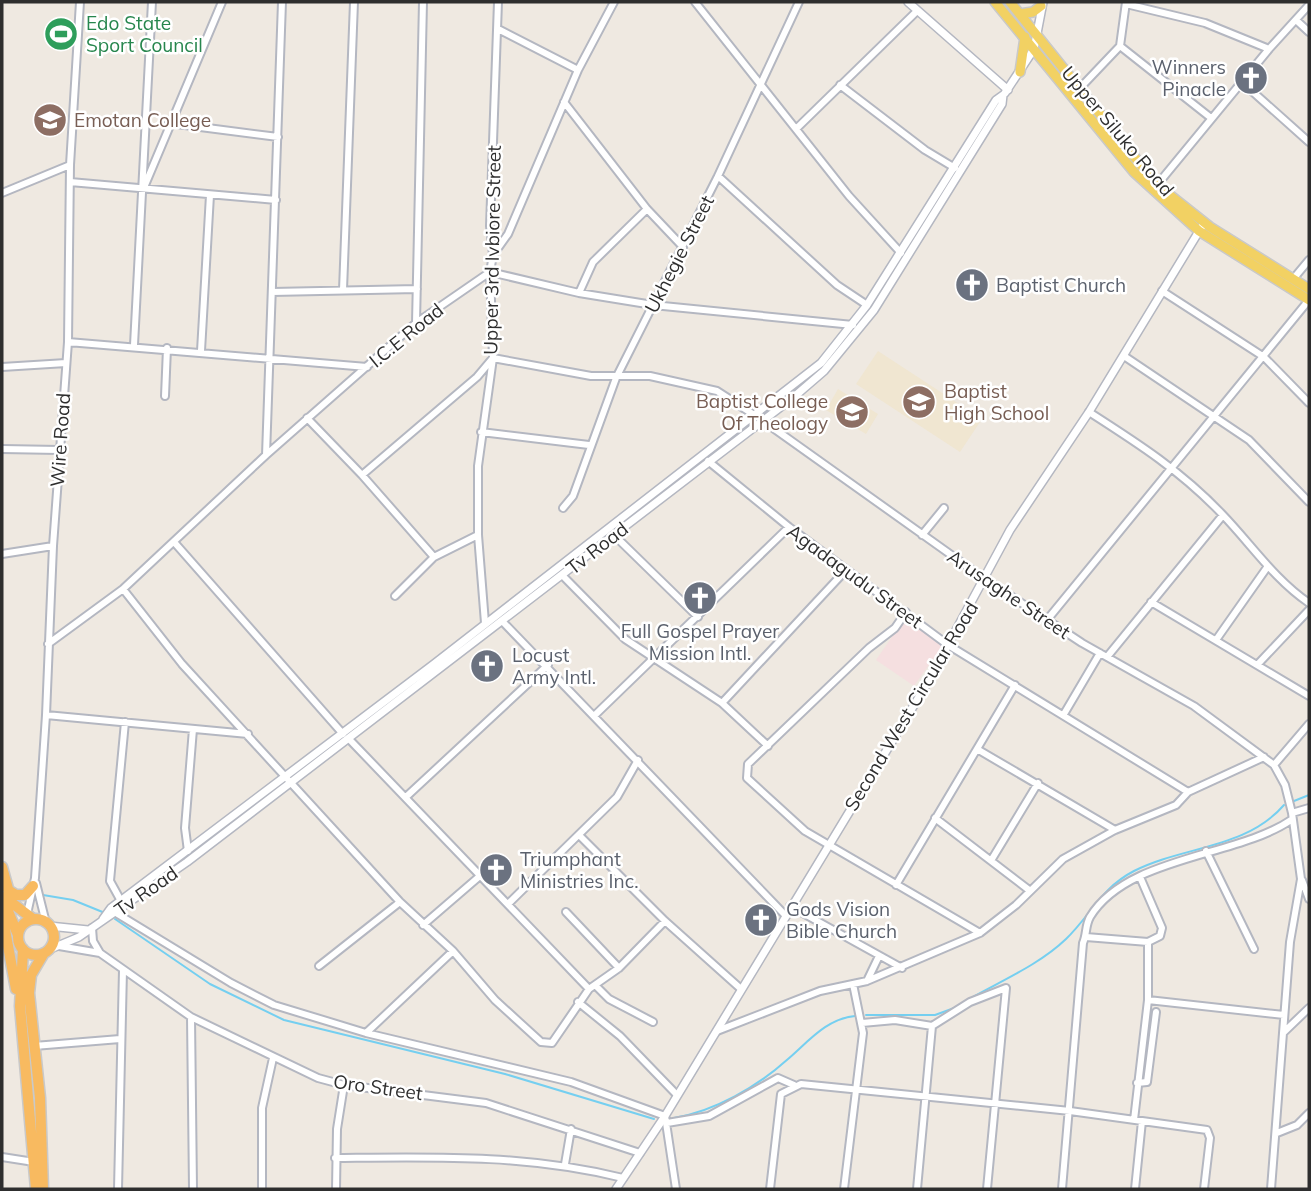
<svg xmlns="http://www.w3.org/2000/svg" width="1311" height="1191" font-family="Mulish,sans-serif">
<rect width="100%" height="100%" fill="#efe9e1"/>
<path fill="#f0e6d1" d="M878,351L982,419L960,452L856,384Z
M838,389L878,414L866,434L826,410Z"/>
<path fill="#f5dfe0" d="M905,618L943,645L914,686L876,660Z"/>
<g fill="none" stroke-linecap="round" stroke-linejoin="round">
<path stroke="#75cff0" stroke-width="2" d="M1294,801L1309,795
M43,895L73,900L105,913
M115,919L210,984L284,1020L505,1074L654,1119
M971,998C1003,980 1040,964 1066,939C1091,915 1101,888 1134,871C1183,846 1246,849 1284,805
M866,1015H935L957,1007
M674,1118C715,1111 757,1087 788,1059C809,1041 826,1019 855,1016"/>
<g stroke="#b4b7c1" stroke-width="10">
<path id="minor" d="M695,2L849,196L901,253
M1126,4L1205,23L1269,49
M1296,20L1309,32
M498,29L578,70
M1120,46L1211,118
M1243,83L1309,142
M840,85L925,150L955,168
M1081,87L1120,46L1126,2
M564,102L647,209L683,247
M169,123L278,137
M797,128L917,11
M718,176L837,285L867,305
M70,182L276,200
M145,185L222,2
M1157,185L1269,49L1309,5
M2,193L70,165
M493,255L508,234L578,70L614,2
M1294,278L1309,260
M343,290L354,2
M1162,291L1264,357L1309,403
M272,292L417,289
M579,293L593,262L647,209
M416,323L423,2
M68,342L367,367
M134,345L152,2
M201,351L210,195
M1124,356L1249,440L1309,502
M2,367L66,363
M165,396L167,348
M1089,412C1139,444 1181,471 1222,514C1251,544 1274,579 1309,603
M307,418L362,475L434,557
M481,432L589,445
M2,449L59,450
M266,455L282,2
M708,461L789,527L948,645L1188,792
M362,475L477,377L493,358L591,376H650L717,391L762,420L985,579L1082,643L1194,706L1274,765L1285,785L1292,813L1301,879L1290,942L1271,1189
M563,508L573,496L616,378L718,176L799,2
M614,535L698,617
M922,535L944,508
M174,542L343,734
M2,554L53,546
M562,575L625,639L722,703L768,746
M123,589L182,664L400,902L453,951L495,1000L541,1042L552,1043L589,989
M395,596L434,557L478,535
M1151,602L1309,696
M906,612L895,628L869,648L748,764L747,778L805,831L980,933
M1047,620L1309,300
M503,622L785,915
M485,623L478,535V466L493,358L490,272L493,255L490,226L498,2
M1216,640L1268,566
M48,644L123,589L266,455L416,323L490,272L579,293L653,305L853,325
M1107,657L1223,515
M1258,664L1309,610
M722,703L846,570
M1064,714L1100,653
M46,715L248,734
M594,716L789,527
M349,739L589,989L619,968L665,921
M977,749L1115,830
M1274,765L1309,724
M407,796L548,665
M1292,813L1309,808
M935,818L1029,890
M579,835L665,921L741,989
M188,851L185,828L193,729
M1206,851L1254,949
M992,859L1038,783
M1140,877L1162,928L1160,936L1148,942
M1302,880L1309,899
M36,883L46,923
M896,885L1015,685
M121,901L110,881L125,722
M508,904L617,797L638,760
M790,906L902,968
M566,912L619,968
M116,913L231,983L274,1005L366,1033L571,1082L665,1116L676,1189
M25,923L35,878L46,715L53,546L68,342L70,165L80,2
M423,925L481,875
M92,928L93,941L100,953L191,1017L318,1078L344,1085L486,1103L640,1153
M1086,937L1148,942V1000L1134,1120
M59,946L100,953
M319,966L400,902
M867,981L879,956
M595,985L609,999L653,1022
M1148,1000L1284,1015
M578,1002L620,1036L677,1095
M191,1017L193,1189
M862,1023L895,1020L932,1026L970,1002L1006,988L987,1189
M717,1031L820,991L867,981L980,933L1016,905L1063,859L1115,830L1176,805L1188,792L1264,757
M1284,1032L1309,1008
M366,1033L453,951
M34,1046L120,1039
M1137,1083L1147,1082L1156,1012
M667,1123L709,1116L778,1078L794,1085
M1277,1133L1297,1125L1309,1113
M2,1157L34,1162
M335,1158C434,1157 526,1154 623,1178
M565,1164L571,1129
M118,1189L123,970
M262,1189V1108L273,1058
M336,1189L337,1129L344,1085
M770,1189L781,1094L801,1084L1070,1111L1207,1130L1210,1138L1204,1189
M844,1189L863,1033L853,984
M917,1189L932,1026
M1062,1189L1083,943C1087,934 1085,926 1090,917C1127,856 1237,857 1291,820
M1135,1189L1142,1121"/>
</g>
<g stroke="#b4b7c1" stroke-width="10">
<path id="tertiary" d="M908,2L1008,90
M1005,93L1034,49L1043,2
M49,926L88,930
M48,950L79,937L187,862L795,396L824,371L874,310L1002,104L1003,95L996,100L867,305L821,363L434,664L111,908L103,919
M616,1189L665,1116L928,682L1010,530L1089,412L1204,223"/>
</g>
<g stroke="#c9c9c9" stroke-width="12">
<path id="primary" d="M995,2L1134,172L1199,231L1309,300
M1010,2L1157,185L1210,227L1309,289
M1020,14L1033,12L1041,6
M1020,72L1025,37"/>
</g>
<g stroke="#c9c9c9" stroke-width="13">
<path id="trunk" d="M2,867L12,903L33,919
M8,890L16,895H25L33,886
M2,897L18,935
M2,914L16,989
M18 937a18 18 0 1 1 36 0a18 18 0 1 1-36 0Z
M23,949L20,1006L36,1189
M43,1189L40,1098L29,993L31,975L44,953"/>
</g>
<use href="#minor" stroke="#fff" stroke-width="6"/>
<use href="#tertiary" stroke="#fff" stroke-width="7"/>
<use href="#primary" stroke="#f2d163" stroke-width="9"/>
<use href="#trunk" stroke="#f8ba60" stroke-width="10"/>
</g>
<defs>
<g id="stadium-disc" transform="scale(1.75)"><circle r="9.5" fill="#2e9e5b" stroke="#fff"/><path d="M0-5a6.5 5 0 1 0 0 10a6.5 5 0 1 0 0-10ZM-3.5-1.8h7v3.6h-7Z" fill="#fff"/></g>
<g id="church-disc" transform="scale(1.75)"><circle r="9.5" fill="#6b7280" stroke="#fff"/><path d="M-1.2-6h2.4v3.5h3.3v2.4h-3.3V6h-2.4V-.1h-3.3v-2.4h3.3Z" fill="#fff"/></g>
<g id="university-disc" transform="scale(1.75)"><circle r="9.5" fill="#8d6e63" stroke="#fff"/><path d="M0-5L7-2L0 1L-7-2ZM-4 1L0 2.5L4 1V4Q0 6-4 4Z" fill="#fff"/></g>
</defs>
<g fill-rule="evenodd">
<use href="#stadium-disc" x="61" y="34"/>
<use href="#church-disc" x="1251" y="78"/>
<use href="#university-disc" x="50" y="120"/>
<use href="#church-disc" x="972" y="285"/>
<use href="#university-disc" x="919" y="402"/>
<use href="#university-disc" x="852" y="412"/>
<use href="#church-disc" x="700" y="598"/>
<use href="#church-disc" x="487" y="666"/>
<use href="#church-disc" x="496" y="870"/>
<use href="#church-disc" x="761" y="920"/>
</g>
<g text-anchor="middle" stroke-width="5" stroke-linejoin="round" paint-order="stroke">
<g font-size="19" fill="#27864d" stroke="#fff" text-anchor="start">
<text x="86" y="30">Edo State<tspan x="86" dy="22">Sport Council</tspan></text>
</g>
<g font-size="19" fill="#5b616d" stroke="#fff" text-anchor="start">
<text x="1226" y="74" text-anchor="end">Winners<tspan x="1226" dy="22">Pinacle</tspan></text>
<text x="996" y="292">Baptist Church</text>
<text x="700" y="638" text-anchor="middle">Full Gospel Prayer<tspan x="700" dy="22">Mission Intl.</tspan></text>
<text x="512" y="662">Locust<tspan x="512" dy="22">Army Intl.</tspan></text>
<text x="520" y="866">Triumphant<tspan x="520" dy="22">Ministries Inc.</tspan></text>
<text x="786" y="916">Gods Vision<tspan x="786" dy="22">Bible Church</tspan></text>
</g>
<g font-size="19" fill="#785e54" stroke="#fff" text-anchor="start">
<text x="74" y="127">Emotan College</text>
<text x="944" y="398">Baptist<tspan x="944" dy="22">High School</tspan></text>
<text x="828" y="408" text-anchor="end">Baptist College<tspan x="828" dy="22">Of Theology</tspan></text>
</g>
<g font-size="19" fill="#2e2e2e" stroke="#fff">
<text transform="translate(1118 131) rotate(50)" y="7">Upper Siluko Road</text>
<text transform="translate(492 250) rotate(-89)" y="7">Upper 3rd Ivbiore Street</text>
<text transform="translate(679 254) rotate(-63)" y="7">Ukhegie Street</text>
<text transform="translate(406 335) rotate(-39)" y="7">I.C.E Road</text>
<text transform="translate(60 440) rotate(-86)" y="7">Wire Road</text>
<text transform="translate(597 548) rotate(-38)" y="7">Tv Road</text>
<text transform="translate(855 576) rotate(36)" y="7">Agadagudu Street</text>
<text transform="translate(1009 594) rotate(34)" y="7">Arusaghe Street</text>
<text transform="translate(911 706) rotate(-59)" y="7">Second West Circular Road</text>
<text transform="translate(146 891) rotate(-35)" y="7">Tv Road</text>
<text transform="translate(378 1087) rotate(8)" y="7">Oro Street</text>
</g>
</g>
<rect width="1311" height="1191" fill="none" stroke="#2e2e2e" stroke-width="7"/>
</svg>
